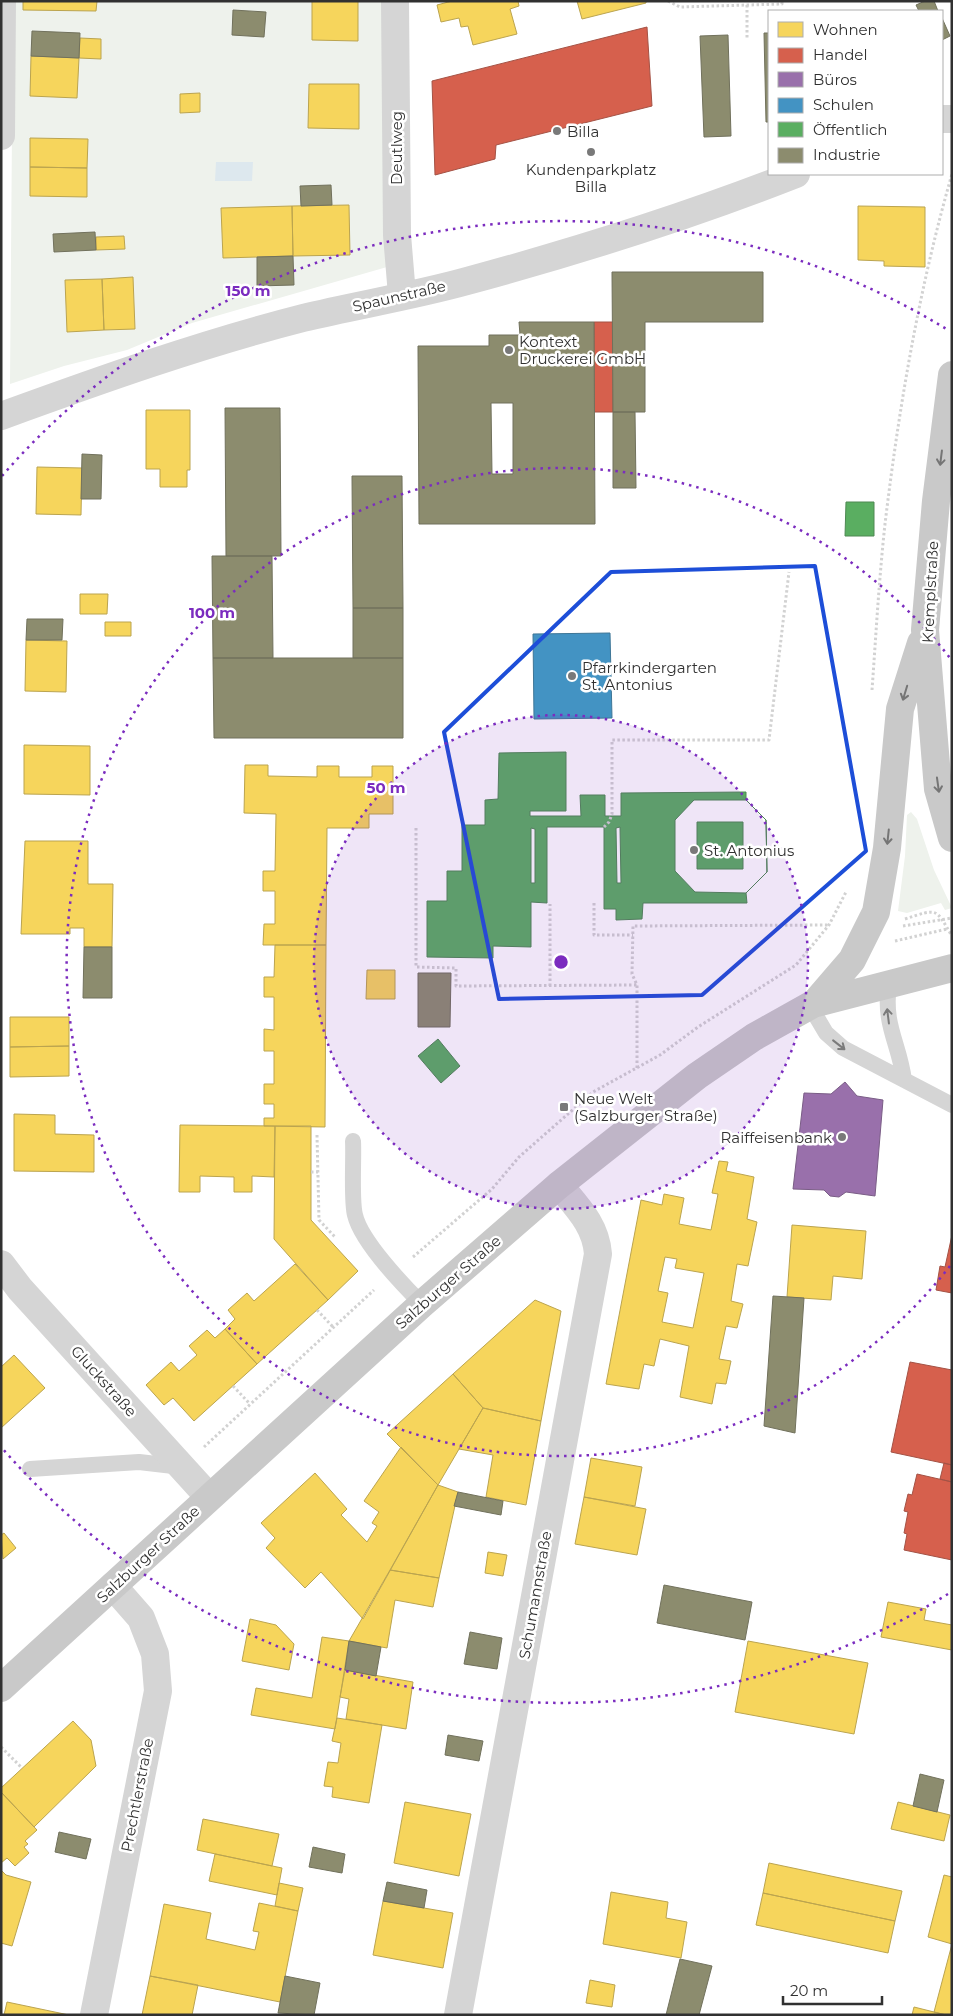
<svg xmlns="http://www.w3.org/2000/svg" width="953" height="2016" viewBox="0 0 953 2016" font-family="Montserrat,sans-serif">
  <style>
    .green { fill: #eef2ec }
    .water { fill: #dde8ee }
    .homes { fill: #f6d55c; stroke: #bba44f; fill-rule: evenodd }
    .shops { fill: #d6604d; stroke: #a45245 }
    .offices { fill: #9970ab; stroke: #7a5d86 }
    .schools { fill: #4393c3; stroke: #3e7697 }
    .public { fill: #5aae61; stroke: #4e8853; fill-rule: evenodd }
    .industry { fill: #8c8c6e; stroke: #71715c; fill-rule: evenodd }
    .lines { fill: none; stroke-linecap: round; stroke-linejoin: round }
    .path { stroke: #d2d2d2; stroke-width: 3; stroke-dasharray: 2.5 2.5; stroke-linecap: butt }
    .lane { stroke: #d5d5d5; stroke-width: 16 }
    .street { stroke: #d5d5d5; stroke-width: 28 }
    .primary { stroke: #c9c9c9; stroke-width: 28 }
    .oneway { stroke: #757575 }
    .oneway2 { stroke: #7b7b7b }
    .marked { fill: none; stroke: #1d4ed8; stroke-width: 4; stroke-linejoin: round }
    .ring { fill: none; stroke: #7b2cbf; stroke-width: 2.5; stroke-dasharray: 2.5 5 }
    .poi-dot { fill: #797979; stroke: #fff; stroke-width: 2 }
    .labels { text-anchor: middle; dominant-baseline: central; stroke-width: 5; stroke-linejoin: round; paint-order: stroke }
    .poi-label { font-size: 15px; fill: #313131; stroke: #fff; text-anchor: start }
    .street-label { font-size: 15px; fill: #313131; stroke: #fff }
    .centre { fill: #7b2cbf; stroke: #fff; stroke-width: 2.5 }
    .ring-label { font-size: 15px; text-anchor: middle; font-weight: bold; fill: #7b2cbf; stroke: #fff; stroke-width: 5; stroke-linejoin: round; paint-order: stroke }
  </style>
  <rect width="100%" height="100%" fill="#fff"/>
  <path class="green" d="M 13,1 L 382,1 L 387,267 L 192,323 L 127,350 L 64,366 L 10,384 Z
    M 911,812 L 917,819 L 934,870 L 952,908 L 945,910 L 941,903 L 907,913 L 898,911 L 905,856 L 907,815 Z"/>
  <path class="water" d="M 216,162 L 253,162 L 252,181 L 215,181 Z"/>
  <path class="homes" d="M 23,1 L 97,1 L 96,11 L 23,10 Z
    M 312,1 L 358,1 L 358,41 L 312,40 Z
    M 452,1 L 518,1 L 519,6 L 510,9 L 517,34 L 473,45 L 468,26 L 461,27 L 459,18 L 441,22 L 437,5 Z
    M 577,1 L 646,1 L 646,3 L 582,19 Z
    M 80,38 L 101,39 L 101,59 L 79,58 Z
    M 31,56 L 79,58 L 77,98 L 30,96 Z
    M 309,84 L 359,84 L 359,129 L 308,128 Z
    M 200,93 L 200,112 L 180,113 L 180,94 Z
    M 30,138 L 88,139 L 87,168 L 30,167 Z
    M 30,167 L 87,168 L 87,197 L 30,196 Z
    M 349,205 L 350,255 L 293,256 L 292,206 Z
    M 292,206 L 293,256 L 223,258 L 221,208 Z
    M 858,206 L 925,207 L 925,267 L 884,266 L 884,261 L 858,260 Z
    M 124,236 L 125,249 L 96,250 L 96,237 Z
    M 133,277 L 135,329 L 104,330 L 102,279 Z
    M 102,279 L 104,330 L 67,332 L 65,280 Z
    M 146,410 L 190,410 L 190,470 L 187,470 L 187,487 L 160,487 L 160,469 L 146,469 Z
    M 37,467 L 82,468 L 81,515 L 36,514 Z
    M 80,594 L 108,594 L 107,614 L 80,614 Z
    M 105,622 L 131,622 L 131,636 L 105,636 Z
    M 26,640 L 67,641 L 66,692 L 25,691 Z
    M 24,745 L 90,746 L 90,795 L 24,794 Z
    M 245,765 L 268,765 L 268,776 L 317,777 L 317,766 L 339,766 L 339,777 L 372,777 L 372,766 L 393,766 L 393,814 L 369,814 L 369,828 L 327,828 L 326,945 L 263,945 L 264,924 L 275,924 L 275,891 L 263,891 L 263,871 L 275,871 L 276,814 L 244,813 Z
    M 25,841 L 88,841 L 88,884 L 113,884 L 112,947 L 84,947 L 84,928 L 70,928 L 70,934 L 21,934 Z
    M 275,945 L 326,945 L 325,1127 L 264,1126 L 264,1118 L 274,1118 L 274,1104 L 264,1104 L 264,1084 L 274,1084 L 274,1051 L 264,1051 L 264,1029 L 274,1030 L 274,997 L 264,997 L 264,977 L 274,977 Z
    M 367,970 L 395,970 L 395,999 L 366,999 Z
    M 10,1017 L 69,1017 L 69,1046 L 10,1047 Z
    M 69,1046 L 69,1076 L 10,1077 L 10,1047 Z
    M 14,1114 L 55,1115 L 55,1134 L 94,1135 L 94,1172 L 14,1171 Z
    M 180,1125 L 275,1126 L 274,1177 L 252,1176 L 252,1192 L 234,1192 L 234,1177 L 200,1176 L 200,1192 L 179,1192 Z
    M 275,1126 L 311,1126 L 311,1220 L 358,1271 L 328,1300 L 274,1239 Z
    M 719,1161 L 728,1162 L 726,1171 L 754,1177 L 747,1219 L 757,1222 L 748,1266 L 737,1264 L 731,1301 L 743,1304 L 737,1328 L 726,1326 L 719,1359 L 731,1361 L 726,1384 L 716,1383 L 712,1404 L 680,1397 L 689,1346 L 660,1339 L 654,1366 L 644,1364 L 639,1389 L 606,1384 L 641,1200 L 662,1205 L 664,1194 L 684,1198 L 679,1224 L 711,1230 L 718,1194 L 712,1193 ZM 665,1257 L 677,1259 L 675,1268 L 704,1273 L 693,1328 L 662,1322 L 668,1293 L 658,1291 Z
    M 792,1225 L 866,1231 L 862,1279 L 833,1276 L 831,1300 L 787,1297 Z
    M 295,1264 L 328,1300 L 257,1364 L 225,1329 L 235,1319 L 228,1310 L 247,1293 L 254,1301 Z
    M 535,1300 L 561,1311 L 541,1421 L 483,1408 L 453,1374 Z
    M 225,1329 L 257,1364 L 194,1421 L 173,1398 L 164,1405 L 146,1385 L 171,1362 L 179,1371 L 197,1355 L 189,1346 L 207,1330 L 215,1338 Z
    M 14,1355 L 45,1388 L 1,1428 L 1,1367 Z
    M 453,1374 L 483,1408 L 438,1485 L 387,1434 Z
    M 483,1408 L 541,1421 L 526,1505 L 486,1497 L 493,1455 L 459,1449 Z
    M 401,1447 L 438,1485 L 363,1619 L 321,1572 L 305,1588 L 266,1548 L 275,1538 L 261,1523 L 315,1473 L 347,1509 L 341,1515 L 367,1542 L 377,1526 L 372,1523 L 379,1512 L 364,1501 Z
    M 591,1458 L 642,1467 L 635,1506 L 584,1497 Z
    M 438,1485 L 458,1492 L 439,1578 L 390,1570 Z
    M 584,1497 L 646,1509 L 637,1555 L 575,1544 Z
    M 4,1533 L 16,1548 L 3,1559 L 1,1535 Z
    M 488,1552 L 507,1555 L 503,1576 L 485,1573 Z
    M 390,1570 L 439,1578 L 433,1607 L 395,1600 L 387,1648 L 349,1641 Z
    M 888,1602 L 926,1609 L 924,1620 L 952,1625 L 952,1650 L 881,1637 Z
    M 250,1619 L 276,1625 L 294,1644 L 289,1670 L 242,1661 Z
    M 322,1637 L 349,1641 L 335,1729 L 251,1715 L 256,1688 L 312,1698 Z
    M 748,1641 L 868,1663 L 854,1734 L 735,1712 Z
    M 345,1670 L 413,1682 L 406,1729 L 346,1719 L 349,1699 L 340,1697 Z
    M 337,1718 L 382,1725 L 369,1803 L 332,1797 L 333,1787 L 324,1786 L 328,1762 L 338,1763 L 341,1743 L 332,1741 Z
    M 73,1721 L 91,1740 L 96,1766 L 34,1827 L 1,1792 L 1,1788 Z
    M 1,1792 L 37,1830 L 25,1841 L 28,1844 L 24,1847 L 29,1853 L 15,1866 L 7,1858 L 1,1863 Z
    M 405,1802 L 471,1814 L 459,1876 L 394,1863 Z
    M 898,1802 L 950,1815 L 944,1841 L 891,1829 Z
    M 203,1819 L 279,1834 L 272,1866 L 197,1850 Z
    M 215,1854 L 282,1868 L 277,1895 L 209,1881 Z
    M 769,1863 L 902,1891 L 895,1921 L 763,1893 Z
    M 1,1870 L 6,1875 L 31,1882 L 12,1946 L 1,1943 Z
    M 944,1875 L 952,1877 L 952,1944 L 928,1937 Z
    M 279,1883 L 303,1888 L 298,1911 L 275,1906 Z
    M 611,1892 L 668,1902 L 666,1918 L 687,1922 L 681,1958 L 603,1944 Z
    M 763,1893 L 895,1921 L 888,1953 L 756,1925 Z
    M 383,1901 L 453,1913 L 443,1968 L 373,1955 Z
    M 259,1903 L 298,1911 L 280,2002 L 150,1976 L 164,1904 L 211,1913 L 206,1939 L 255,1950 L 259,1932 L 253,1931 Z
    M 952,1944 L 952,2015 L 946,2015 L 934,2012 Z
    M 150,1976 L 198,1985 L 192,2015 L 142,2015 Z
    M 590,1980 L 615,1985 L 612,2007 L 586,2003 Z
    M 7,2002 L 69,2015 L 4,2015 Z
    M 914,2007 L 946,2015 L 912,2015 Z"/>
  <path class="shops" d="M 647,27 L 652,106 L 496,145 L 495,159 L 435,175 L 432,81 Z
    M 594,322 L 613,322 L 613,412 L 594,412 Z
    M 952,1235 L 952,1293 L 936,1290 L 940,1266 L 945,1267 Z
    M 910,1362 L 952,1370 L 952,1465 L 891,1452 Z
    M 944,1463 L 952,1465 L 952,1482 L 940,1479 Z
    M 917,1474 L 952,1482 L 952,1560 L 904,1550 L 907,1534 L 904,1533 L 908,1512 L 904,1511 L 908,1494 L 912,1495 Z"/>
  <path class="offices" d="M 845,1082 L 857,1096 L 883,1100 L 875,1196 L 846,1192 L 839,1197 L 830,1196 L 824,1190 L 793,1189 L 804,1093 L 831,1094 Z"/>
  <path class="schools" d="M 610,633 L 612,718 L 534,719 L 533,634 Z"/>
  <path class="public" d="M 846,502 L 874,502 L 874,536 L 845,536 Z
    M 566,752 L 566,811 L 530,811 L 530,816 L 581,816 L 580,795 L 605,795 L 605,816 L 621,816 L 621,793 L 746,792 L 746,800 L 766,820 L 767,872 L 746,893 L 747,903 L 643,903 L 642,919 L 616,920 L 616,909 L 604,909 L 604,827 L 547,827 L 547,903 L 531,902 L 531,947 L 493,946 L 493,958 L 427,957 L 427,901 L 447,901 L 447,871 L 462,871 L 462,825 L 485,825 L 485,800 L 498,799 L 499,753 ZM 620,827 L 621,883 L 617,883 L 616,828 ZM 531,828 L 535,829 L 535,883 L 531,883 Z
    M 694,800 L 746,800 L 766,820 L 767,872 L 746,893 L 695,892 L 675,871 L 675,820 Z
    M 697,822 L 743,822 L 743,869 L 697,869 Z
    M 438,1039 L 460,1066 L 441,1083 L 418,1056 Z"/>
  <path class="industry" d="M 925,1 L 934,1 L 938,11 L 919,11 L 916,5 Z
    M 233,10 L 266,12 L 264,37 L 232,35 Z
    M 942,18 L 950,36 L 942,40 Z
    M 32,31 L 80,33 L 79,58 L 31,56 Z
    M 764,33 L 769,33 L 769,122 L 766,122 Z
    M 728,35 L 731,136 L 704,137 L 700,36 Z
    M 331,185 L 332,205 L 301,206 L 300,186 Z
    M 95,232 L 96,250 L 54,252 L 53,234 Z
    M 293,256 L 294,285 L 257,286 L 257,257 Z
    M 612,272 L 763,272 L 763,322 L 645,322 L 645,412 L 613,412 Z
    M 519,322 L 594,322 L 595,524 L 419,524 L 418,346 L 489,346 L 489,335 L 520,335 ZM 491,403 L 513,403 L 513,474 L 492,474 Z
    M 225,408 L 280,408 L 281,556 L 226,556 Z
    M 613,412 L 635,412 L 636,488 L 613,488 Z
    M 82,454 L 102,455 L 101,499 L 81,499 Z
    M 352,476 L 402,476 L 403,608 L 353,608 Z
    M 212,556 L 272,556 L 273,658 L 213,658 Z
    M 353,608 L 403,608 L 403,658 L 353,658 Z
    M 27,619 L 63,619 L 62,640 L 26,640 Z
    M 213,658 L 403,658 L 403,738 L 214,738 Z
    M 84,947 L 112,947 L 112,998 L 83,998 Z
    M 418,973 L 451,973 L 450,1027 L 418,1027 Z
    M 773,1296 L 804,1298 L 795,1433 L 764,1426 Z
    M 458,1492 L 503,1501 L 501,1515 L 454,1506 Z
    M 664,1585 L 752,1602 L 745,1640 L 657,1623 Z
    M 470,1632 L 502,1638 L 497,1669 L 464,1664 Z
    M 349,1641 L 381,1647 L 376,1676 L 345,1670 Z
    M 448,1735 L 483,1741 L 479,1761 L 445,1755 Z
    M 920,1774 L 944,1780 L 937,1812 L 913,1806 Z
    M 59,1832 L 91,1839 L 86,1859 L 55,1852 Z
    M 313,1847 L 345,1854 L 342,1873 L 309,1867 Z
    M 387,1882 L 427,1890 L 424,1908 L 383,1901 Z
    M 680,1959 L 712,1966 L 699,2015 L 666,2015 Z
    M 285,1976 L 320,1983 L 314,2015 L 278,2013 Z"/>
  <g class="lines">
    <path class="path" d="M 668,1 L 680,7 L 782,4 L 782,1
      M 747,5 L 747,40
      M 872,690 C 876,635 879,579 885,524 C 899,407 919,288 952,174
      M 604,827 L 609,822 L 612,814 L 612,740 L 769,740 L 789,572
      M 416,828 L 416,967 L 456,968 L 456,986 L 637,985
      M 594,903 L 594,935 L 633,935
      M 905,919 C 939,908 935,908 952,936
      M 903,926 L 952,918
      M 895,941 L 947,929
      M 550,986 L 550,904
      M 637,1068 L 637,985 L 632,974 L 633,926 L 828,925
      M 317,1135 L 319,1220 L 335,1237
      M 311,1172 L 318,1172
      M 413,1257 L 492,1189 L 519,1157 L 593,1092 L 660,1055 L 698,1027 L 796,965 L 829,925 L 846,892
      M 317,1310 L 334,1328
      M 233,1386 L 250,1404
      M 204,1447 L 374,1290
      M 1,1747 L 22,1768"/>
    <path class="lane" d="M 889,984 C 883,1026 899,1042 904,1080
      M 810,1006 L 826,1033 L 843,1048 L 952,1105
      M 353,1141 C 354,1159 351,1200 355,1215 C 361,1241 403,1285 422,1304
      M 30,1469 L 139,1462 L 182,1467"/>
    <path class="street" d="M 395,1 L 397,235 L 402,295
      M 942,119 L 952,119
      M 1,136 L 2,1
      M 1,416 C 100,380 201,344 303,318 C 357,305 413,296 467,281 C 578,251 689,216 796,174
      M 1,1264 L 20,1289 L 209,1497
      M 94,2015 L 158,1691 L 155,1654 L 141,1618 L 113,1586
      M 458,2015 L 598,1254 C 596,1225 577,1207 559,1185"/>
    <path class="primary" d="M 952,375 L 936,501 L 925,630 L 938,789 L 952,838
      M 815,1003 L 852,960 L 876,912 L 887,848 L 900,709 L 921,643
      M 1,1688 L 422,1304 L 559,1185 L 697,1076 L 754,1037 L 813,1004 L 952,968"/>
  </g>
  <defs><path id="oneway-shaft" d="M-6 0H5M1.5-3L5.5 0L1.5 3" fill="none" stroke-width="1.6" stroke-linecap="round" stroke-linejoin="round" transform="scale(1.25)"/></defs>
  <g class="oneway">
    <use href="#oneway-shaft" transform="translate(941 458) rotate(97)"/>
    <use href="#oneway-shaft" transform="translate(905 693) rotate(107)"/>
    <use href="#oneway-shaft" transform="translate(938 785) rotate(82)"/>
    <use href="#oneway-shaft" transform="translate(888 837) rotate(96)"/>
  </g>
  <g class="oneway2">
    <use href="#oneway-shaft" transform="translate(888 1016) rotate(-97)"/>
    <use href="#oneway-shaft" transform="translate(839 1045) rotate(38)"/>
  </g>
  <path class="marked" d="M 815,566 L 866,851 L 702,995 L 499,999 L 444,732 L 611,572 Z"/>
  <circle cx="561" cy="962" r="247" fill="#7b2cbf" fill-opacity=".12"/>
  <g class="ring">
    <circle cx="561" cy="962" r="247"/>
    <path d="M950 1266A494 494 0 1 1 950 658"/>
    <path d="M948 1594A741 741 0 0 1 2 1448M2 476A741 741 0 0 1 948 330"/>
  </g>
  <g class="poi-dot">
    <circle cx="557" cy="131" r="5"/>
    <circle cx="591" cy="152" r="5"/>
    <circle cx="509" cy="350" r="5"/>
    <circle cx="572" cy="676" r="5"/>
    <circle cx="694" cy="850" r="5"/>
    <rect x="559" y="1102" width="10" height="10" rx="2.5"/>
    <circle cx="842" cy="1137" r="5"/>
  </g>
  <g class="labels">
    <g class="poi-label">
      <text x="567" y="131">Billa</text>
      <text x="591" y="169" text-anchor="middle">Kundenparkplatz<tspan x="591" dy="17">Billa</tspan></text>
      <text x="519" y="341">Kontext<tspan x="519" dy="17">Druckerei GmbH</tspan></text>
      <text x="582" y="667">Pfarrkindergarten<tspan x="582" dy="17">St. Antonius</tspan></text>
      <text x="704" y="850">St. Antonius</text>
      <text x="574" y="1098">Neue Welt<tspan x="574" dy="17">(Salzburger Straße)</tspan></text>
      <text x="832" y="1137" text-anchor="end">Raiffeisenbank</text>
    </g>
    <g class="street-label">
      <text transform="translate(396 148) rotate(-90)">Deutlweg</text>
      <text transform="translate(399 296) rotate(-13)">Spaunstraße</text>
      <text transform="translate(930 592) rotate(-87)">Kremplstraße</text>
      <text transform="translate(448 1282) rotate(-41)">Salzburger Straße</text>
      <text transform="translate(104 1381) rotate(48)">Gluckstraße</text>
      <text transform="translate(148 1554) rotate(-43)">Salzburger Straße</text>
      <text transform="translate(535 1595) rotate(-80)">Schumannstraße</text>
      <text transform="translate(137 1795) rotate(-79)">Prechtlerstraße</text>
    </g>
  </g>
  <circle cx="561" cy="962" r="8" class="centre"/>
  <g class="ring-label">
    <text x="248" y="296">150 m</text>
    <text x="212" y="618">100 m</text>
    <text x="386" y="793">50 m</text>
  </g>
  <rect width="953" height="2016" fill="none" stroke="#313131" stroke-width="5"/>
  <rect x="768" y="10" width="175" height="165" fill="#ffffff" stroke="#adadad"/>
  <rect x="778" y="22" width="25" height="15" fill="#f6d55c" stroke="#adadad"/>
  <text x="813" y="35" font-size="15" fill="#313131">Wohnen</text>
  <rect x="778" y="48" width="25" height="15" fill="#d6604d" stroke="#adadad"/>
  <text x="813" y="60" font-size="15" fill="#313131">Handel</text>
  <rect x="778" y="72" width="25" height="15" fill="#9970ab" stroke="#adadad"/>
  <text x="813" y="85" font-size="15" fill="#313131">Büros</text>
  <rect x="778" y="98" width="25" height="15" fill="#4393c3" stroke="#adadad"/>
  <text x="813" y="110" font-size="15" fill="#313131">Schulen</text>
  <rect x="778" y="122" width="25" height="15" fill="#5aae61" stroke="#adadad"/>
  <text x="813" y="135" font-size="15" fill="#313131">Öffentlich</text>
  <rect x="778" y="148" width="25" height="15" fill="#8c8c6e" stroke="#adadad"/>
  <text x="813" y="160" font-size="15" fill="#313131">Industrie</text>
  <path d="M783 1996v8h99v-8" fill="none" stroke="#313131" stroke-width="2.5"/>
  <text x="790" y="1996" font-size="15" fill="#313131" stroke="#ffffff" stroke-width="4" paint-order="stroke">20 m</text>
</svg>
